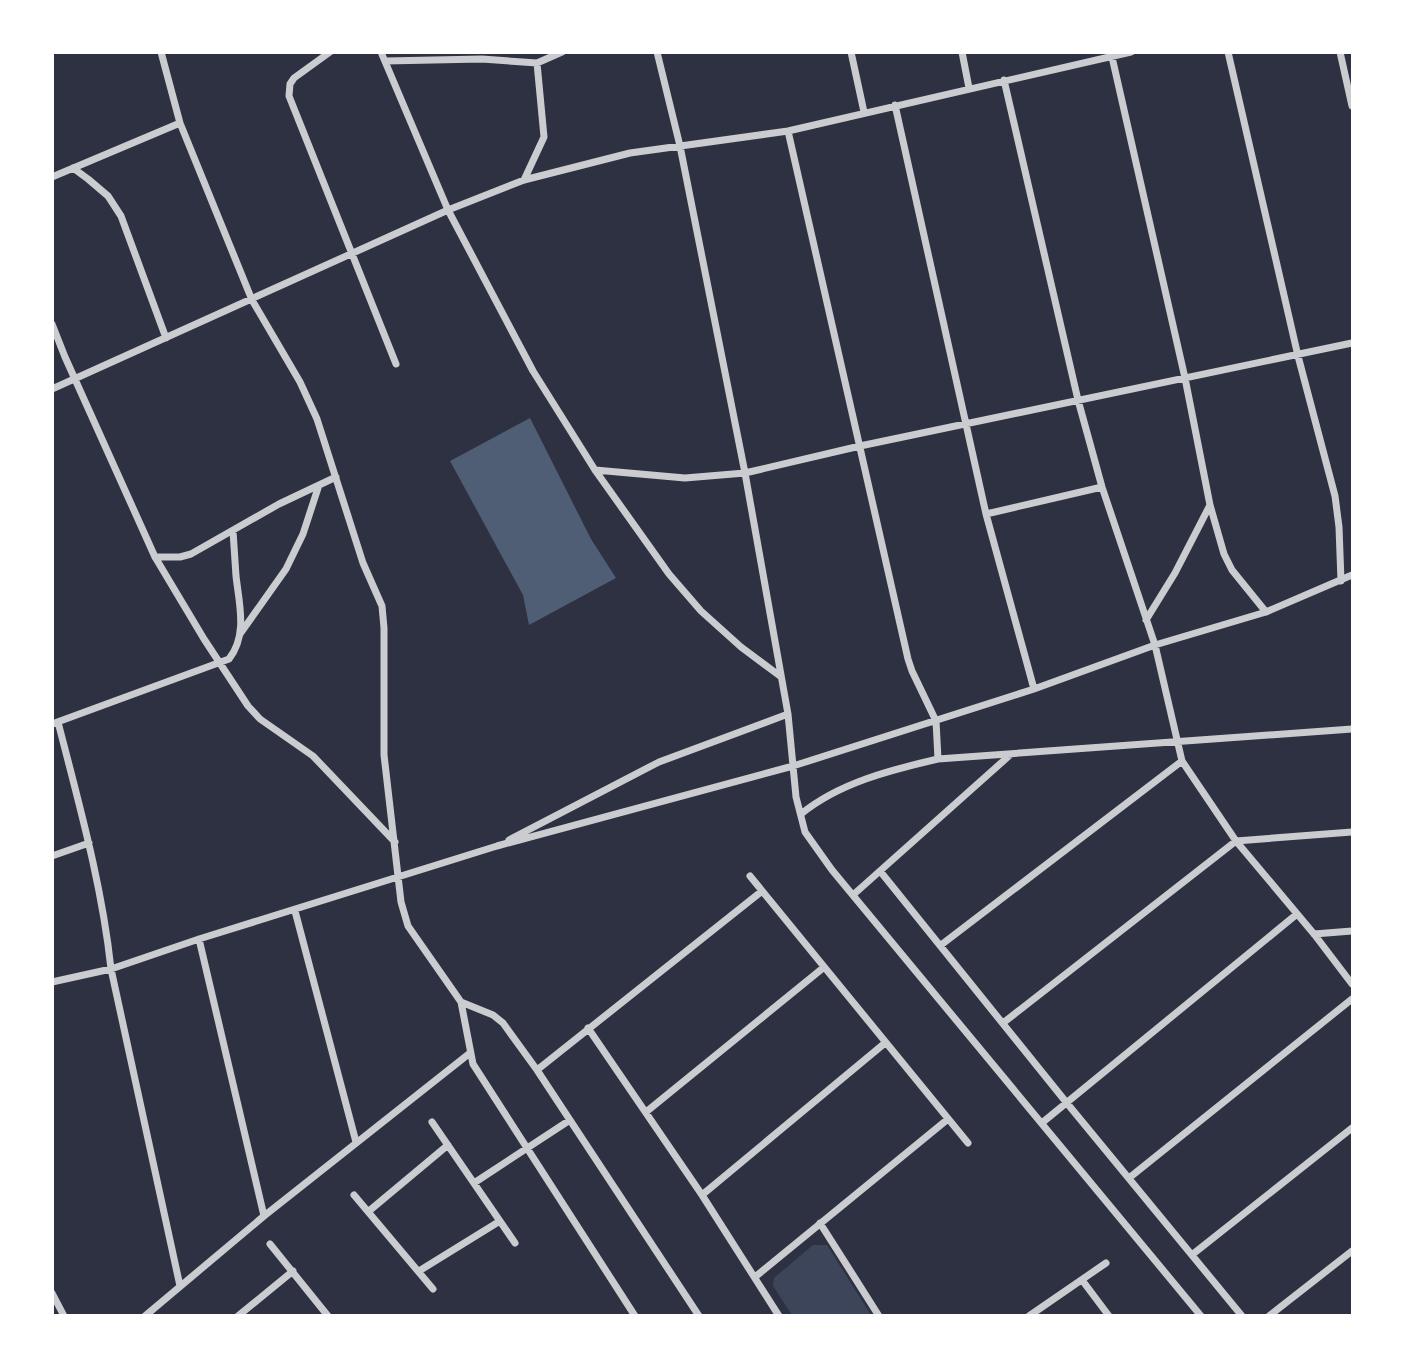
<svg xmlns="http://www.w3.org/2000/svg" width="1405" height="1368" viewBox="0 0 1405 1368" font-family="'Golos Text',sans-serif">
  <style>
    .green { fill: #3c4559 }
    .water { fill: #4f5d75 }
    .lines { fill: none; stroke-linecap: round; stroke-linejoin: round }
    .minor { stroke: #caccd0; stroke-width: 7 }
  </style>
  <rect width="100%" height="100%" fill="#2d3142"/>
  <path class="green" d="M 827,1245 L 871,1315 L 792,1315 L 773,1286 L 774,1278 L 813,1245 Z"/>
  <path class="water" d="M 530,418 L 591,539 L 616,578 L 529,625 L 523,595 L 450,461 Z"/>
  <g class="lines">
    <path class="minor" d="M 161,52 L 180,123 L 252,300 L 300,382 L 317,419 L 363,563 L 382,606 L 384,628 L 384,755 L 401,902 L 408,926 L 461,1002 L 493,1015 L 503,1023 L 537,1070 L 699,1316
      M 330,52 L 294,78 L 290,84 L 289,96 L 396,364
      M 381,52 L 448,210 L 533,371 L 595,470 L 669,574 L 701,611 L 741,647 L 780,676
      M 657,52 L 680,146 L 745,473 L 788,714 L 796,797 L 805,832 L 832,870 L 1201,1316
      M 851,52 L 864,112
      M 962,52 L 969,88
      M 1228,52 L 1298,356 L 1335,496 L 1339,527 L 1341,581
      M 1340,52 L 1352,106
      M 1112,57 L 1185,378 L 1210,505 L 1224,554 L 1232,570 L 1266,612
      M 385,61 L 482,59 L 537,63 L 562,52
      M 1004,80 L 1078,400 L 1102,487 L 1155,645 L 1182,761 L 1236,841 L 1314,934 L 1352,984
      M 895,105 L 986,514 L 1034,689
      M 788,131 L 908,659 L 912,671 L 936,721 L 938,759
      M 73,168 L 88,179 L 108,196 L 121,216 L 166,338
      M 52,177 L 180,123
      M 524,180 L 544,137 L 537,63
      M 52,324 L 65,357 L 155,557 L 204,639 L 248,706 L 260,719 L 313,756 L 395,842
      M 52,389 L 448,210 L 524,180 L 630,153 L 788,131 L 1131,52
      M 595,470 L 685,478 L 745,473 L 860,446 L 1352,343
      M 986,514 L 1102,487
      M 155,557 L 180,557 L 191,554 L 279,504 L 336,477
      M 1146,620 L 1175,573 L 1210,505
      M 240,634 L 286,569 L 303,534 L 319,485
      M 58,722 C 79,804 102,885 111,969 L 180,1286
      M 52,724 L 229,659 C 248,635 239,603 236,576 C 235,561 234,546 233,531
      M 801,814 C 839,783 890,770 938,759 L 1352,729
      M 509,840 L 659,762 L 788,714
      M 52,856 L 89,843
      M 880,871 L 1066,1102 L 1242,1316
      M 750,876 L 968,1143
      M 853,895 L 1010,755
      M 295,911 L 356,1142
      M 1314,934 L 1352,931
      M 199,939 L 264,1216
      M 941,945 L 1182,761
      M 52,982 L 111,969 L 199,939 L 497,846 L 793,766 L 1034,689 L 1155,645 L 1266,612 L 1352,575
      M 461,1002 L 473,1064 L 635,1316
      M 1003,1023 L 1236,841 L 1352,832
      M 588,1028 L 702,1195 L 779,1316
      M 537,1070 L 762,891
      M 646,1112 L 823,968
      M 432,1122 L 515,1243
      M 1043,1122 L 1297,914
      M 1129,1178 L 1352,999
      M 474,1183 L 570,1120
      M 354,1195 L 433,1289
      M 702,1195 L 885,1043
      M 369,1211 L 448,1145
      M 820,1223 L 879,1316
      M 270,1244 L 328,1316
      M 1193,1254 L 1352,1128
      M 419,1271 L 500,1221
      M 755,1277 L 948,1119
      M 1082,1280 L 1109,1316
      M 52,1293 L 64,1316
      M 145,1316 L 264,1216 L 470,1053
      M 238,1316 L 293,1271
      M 1029,1316 L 1106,1263
      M 1269,1316 L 1352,1251"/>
  </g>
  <rect width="1405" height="1368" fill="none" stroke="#ffffff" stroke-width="108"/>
</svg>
